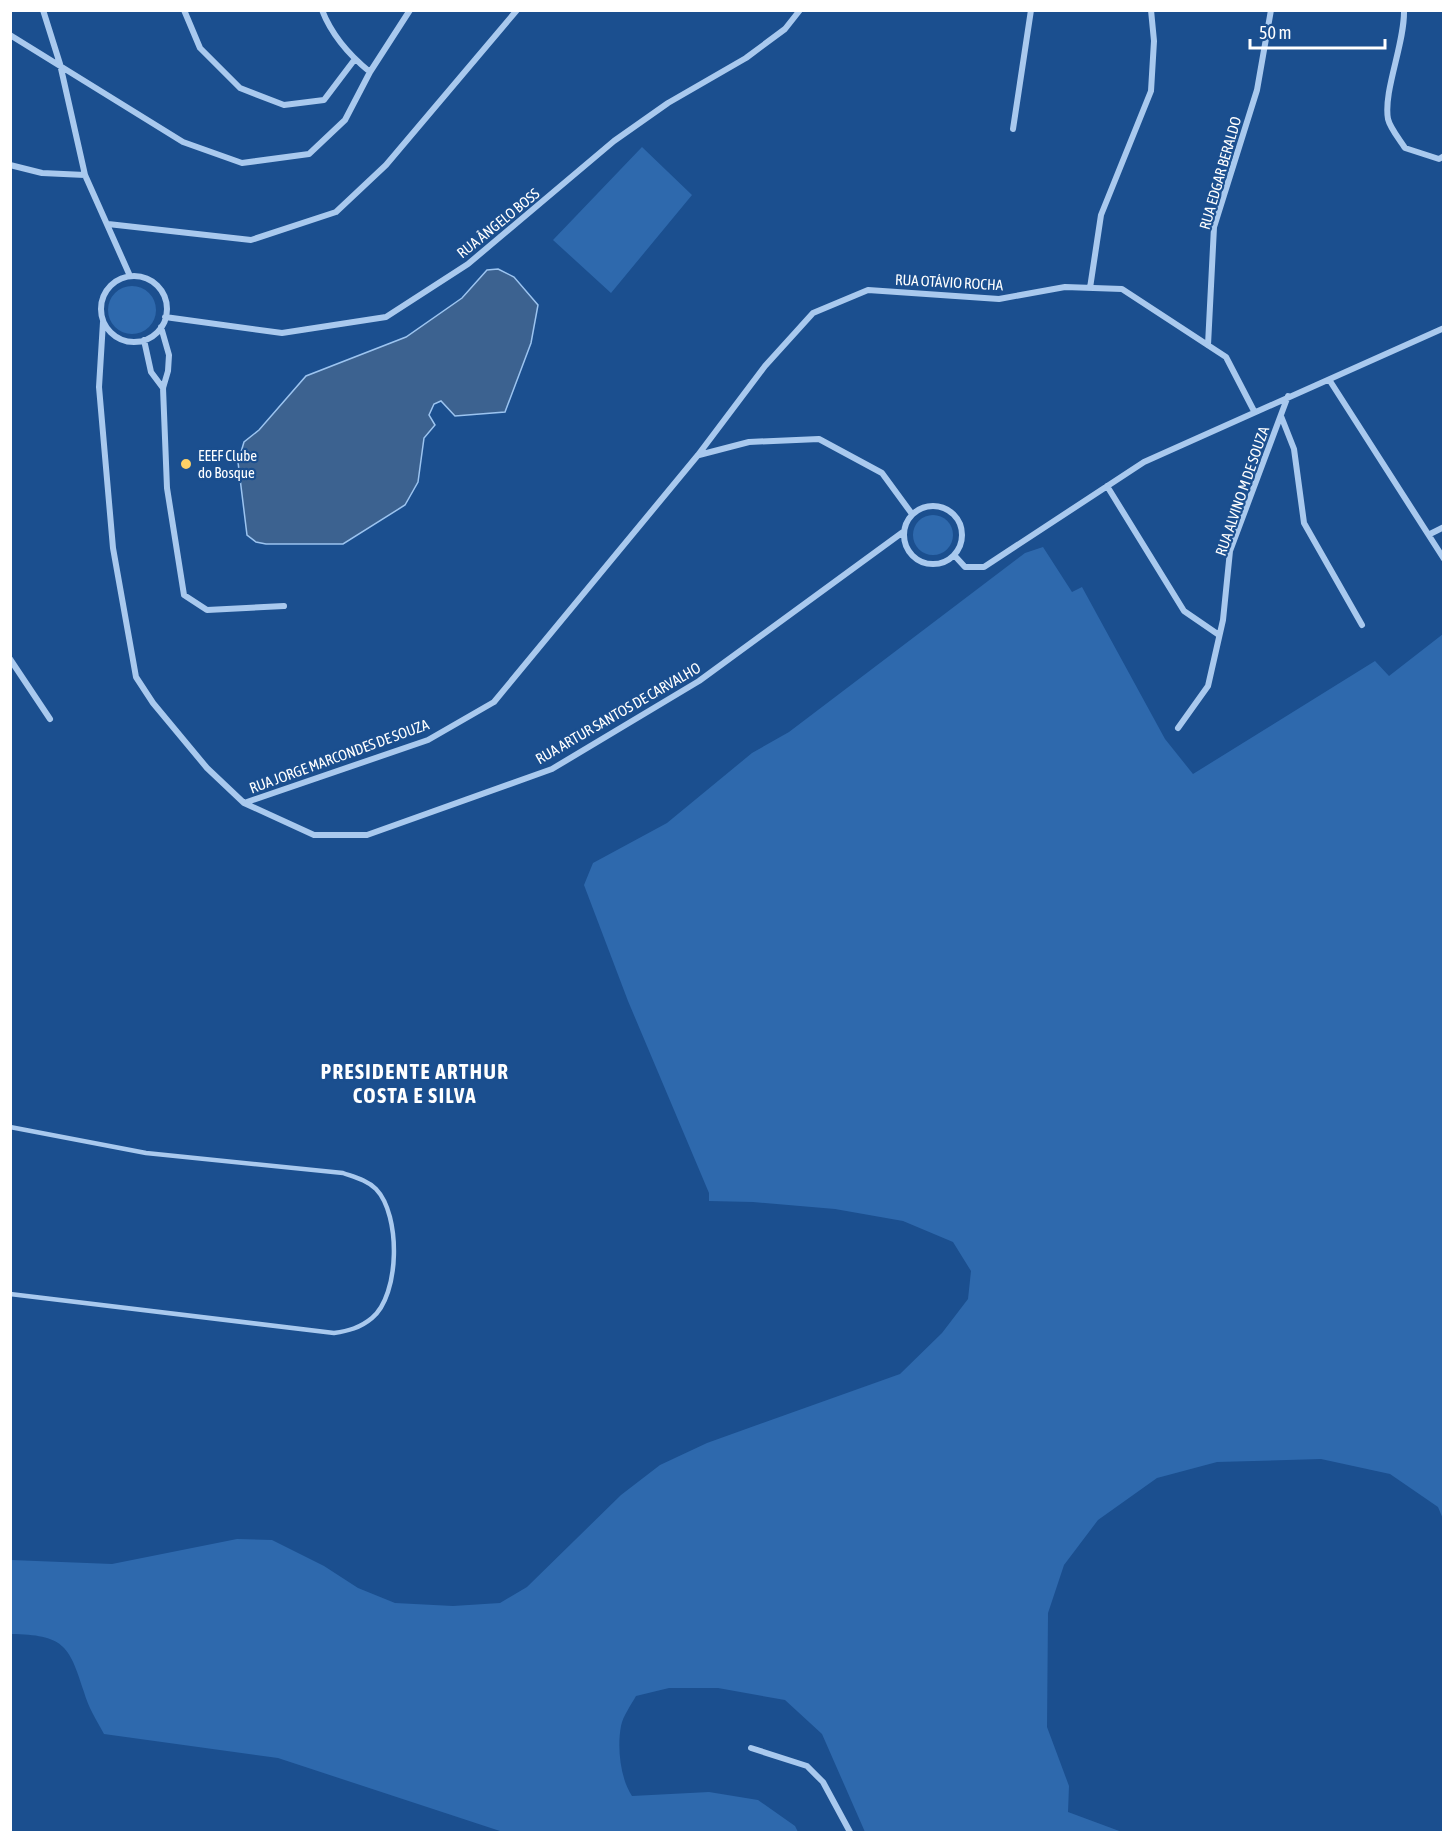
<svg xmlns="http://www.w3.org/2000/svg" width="1454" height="1843" viewBox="0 0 1454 1843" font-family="'Asap Condensed',sans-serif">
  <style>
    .green { fill: #2e69ad }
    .water { fill: #3c6290; stroke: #9cc4f0; stroke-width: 1.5 }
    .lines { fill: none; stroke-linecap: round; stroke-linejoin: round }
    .lane { stroke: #a9c9ee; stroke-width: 4.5 }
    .street { stroke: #a9c9ee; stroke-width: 6 }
    .poi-dot { fill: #ffd166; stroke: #1b4f8f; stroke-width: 2 }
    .labels { text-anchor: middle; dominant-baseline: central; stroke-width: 4.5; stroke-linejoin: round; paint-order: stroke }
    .street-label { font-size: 15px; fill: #fff; stroke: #1b4f8f }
    .poi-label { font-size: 15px; fill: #fff; stroke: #1b4f8f; text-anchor: start }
    .district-label { font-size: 21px; font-weight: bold; letter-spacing: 1.5px; fill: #fff; stroke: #1b4f8f }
  </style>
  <rect width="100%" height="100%" fill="#1b4f8f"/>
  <path class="green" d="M 642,147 L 692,195 L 611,293 L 553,240 Z
    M108 310a24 24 0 1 1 48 0a24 24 0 1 1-48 0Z
    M913 535a20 20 0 1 1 40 0a20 20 0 1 1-40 0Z
    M 1043,547 L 1072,592 L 1082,587 L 1165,739 L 1193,774 L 1375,661 L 1389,676 L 1443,634 L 1443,1519 L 1438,1507 L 1390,1474 L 1321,1459 L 1217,1462 L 1157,1478 L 1098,1520 L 1064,1565 L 1048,1613 L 1047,1727 L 1069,1786 L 1068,1812 L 1122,1832 L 865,1832 L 822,1734 L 785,1700 L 718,1688 L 669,1688 L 636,1696 C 631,1705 623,1716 621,1726 C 617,1747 620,1778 632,1796 L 709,1792 L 758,1800 L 795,1826 L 798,1832 L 503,1832 L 278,1758 L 104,1734 C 97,1721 88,1707 84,1692 C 69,1644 63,1635 11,1634 L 11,1560 L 112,1564 L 237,1539 L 272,1540 L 324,1566 L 358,1588 L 395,1603 L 453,1606 L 500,1603 L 527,1587 L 621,1495 L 660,1465 L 707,1443 L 900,1374 L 942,1333 L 968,1299 L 971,1271 L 953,1242 L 903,1221 L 835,1209 L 753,1202 L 709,1201 L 709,1193 L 628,1001 L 584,885 L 593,863 L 667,823 L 752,753 L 789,732 L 1025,553 Z"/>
  <path class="water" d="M 498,269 L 514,277 L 538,305 L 531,343 L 505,412 L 455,416 L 441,401 L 434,404 L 429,415 L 435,425 L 424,438 L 418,482 L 405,505 L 343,544 L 266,544 L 256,542 L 247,535 L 238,462 L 244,442 L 259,430 L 306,376 L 406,337 L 462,298 L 487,270 Z"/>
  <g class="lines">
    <path class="lane" d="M 10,1127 L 146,1153 L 343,1173 C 354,1177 367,1180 376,1189 C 401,1215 400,1295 372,1318 C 360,1328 348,1331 334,1333 L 10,1294"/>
    <path class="street" d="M 43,10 L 60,64 L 85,175 L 130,276
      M 184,10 L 200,48 L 240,88 L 284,105 L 324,100 L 355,59
      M 322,10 C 332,36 349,55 370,72
      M 1404,10 C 1405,43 1383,91 1388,119 C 1390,128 1400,140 1405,148 L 1439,159 L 1444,156
      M 10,35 L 183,142 L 242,163 L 309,154 L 345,120 L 370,72 L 410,10
      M 1013,129 L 1031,10
      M 10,165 L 42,173 L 85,175
      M 108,224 L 251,240 L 336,212 L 386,165 L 517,10
      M101 309a33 33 0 1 1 66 0a33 33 0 1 1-66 0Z
      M 1090,288 L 1101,215 L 1151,91 L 1154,41 L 1151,10
      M 165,317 L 282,333 L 386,317 L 468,264 L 614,141 L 668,103 L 746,58 L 785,29 L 800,10
      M 103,322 L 99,387 L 113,548 L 136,677 L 153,703 L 207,768 L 244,803 L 314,835 L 367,835 L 552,769 L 699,681 L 903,532
      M 161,327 L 169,355 L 168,371 L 163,388 L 167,488 L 184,595 L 207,610 L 284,606
      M 144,340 L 151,372 L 163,388
      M 1208,345 L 1214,227 L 1257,90 L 1271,10
      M 1330,381 L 1444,559
      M 1281,416 L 1294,449 L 1304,523 L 1362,625
      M 699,455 L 749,442 L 819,439 L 882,473 L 912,514
      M 1107,486 L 1184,611 L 1219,635
      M904 535a29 29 0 1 1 58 0a29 29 0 1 1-58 0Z
      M 1430,534 L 1444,527
      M 954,555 L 965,567 L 984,567 L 1144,462 L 1444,328
      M 10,659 L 50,719
      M 1178,728 L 1208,686 L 1223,620 L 1230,551 L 1288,396
      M 244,803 L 428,740 L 494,702 L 698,455 L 765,366 L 813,313 L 868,290 L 999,299 L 1065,287 L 1122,289 L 1226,357 L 1254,411
      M 751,1748 L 807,1766 L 823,1782 L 850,1832"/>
  </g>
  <circle class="poi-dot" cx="186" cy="464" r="6"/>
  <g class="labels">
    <g class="street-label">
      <text transform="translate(1220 173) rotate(-74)">RUA EDGAR BERALDO</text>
      <text transform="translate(498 223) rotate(-39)">RUA ÂNGELO BOSS</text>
      <text transform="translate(949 282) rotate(3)">RUA OTÁVIO ROCHA</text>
      <text transform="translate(1242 491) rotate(-71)">RUA ALVINO M DE SOUZA</text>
      <text transform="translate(618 713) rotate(-30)">RUA ARTUR SANTOS DE CARVALHO</text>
      <text transform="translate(339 756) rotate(-20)">RUA JORGE MARCONDES DE SOUZA</text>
    </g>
    <g class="poi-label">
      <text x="198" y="455">EEEF Clube<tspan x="198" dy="17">do Bosque</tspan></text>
    </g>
    <g class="district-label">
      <text x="415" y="1071">PRESIDENTE ARTHUR<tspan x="415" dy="24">COSTA E SILVA</tspan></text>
    </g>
  </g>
  <rect width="1454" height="1843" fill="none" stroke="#ffffff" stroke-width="24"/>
  <path d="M1250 39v9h135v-9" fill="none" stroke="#ffffff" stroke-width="3"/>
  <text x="1259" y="39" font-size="18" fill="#ffffff" stroke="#1b4f8f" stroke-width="4.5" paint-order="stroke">50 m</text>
</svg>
